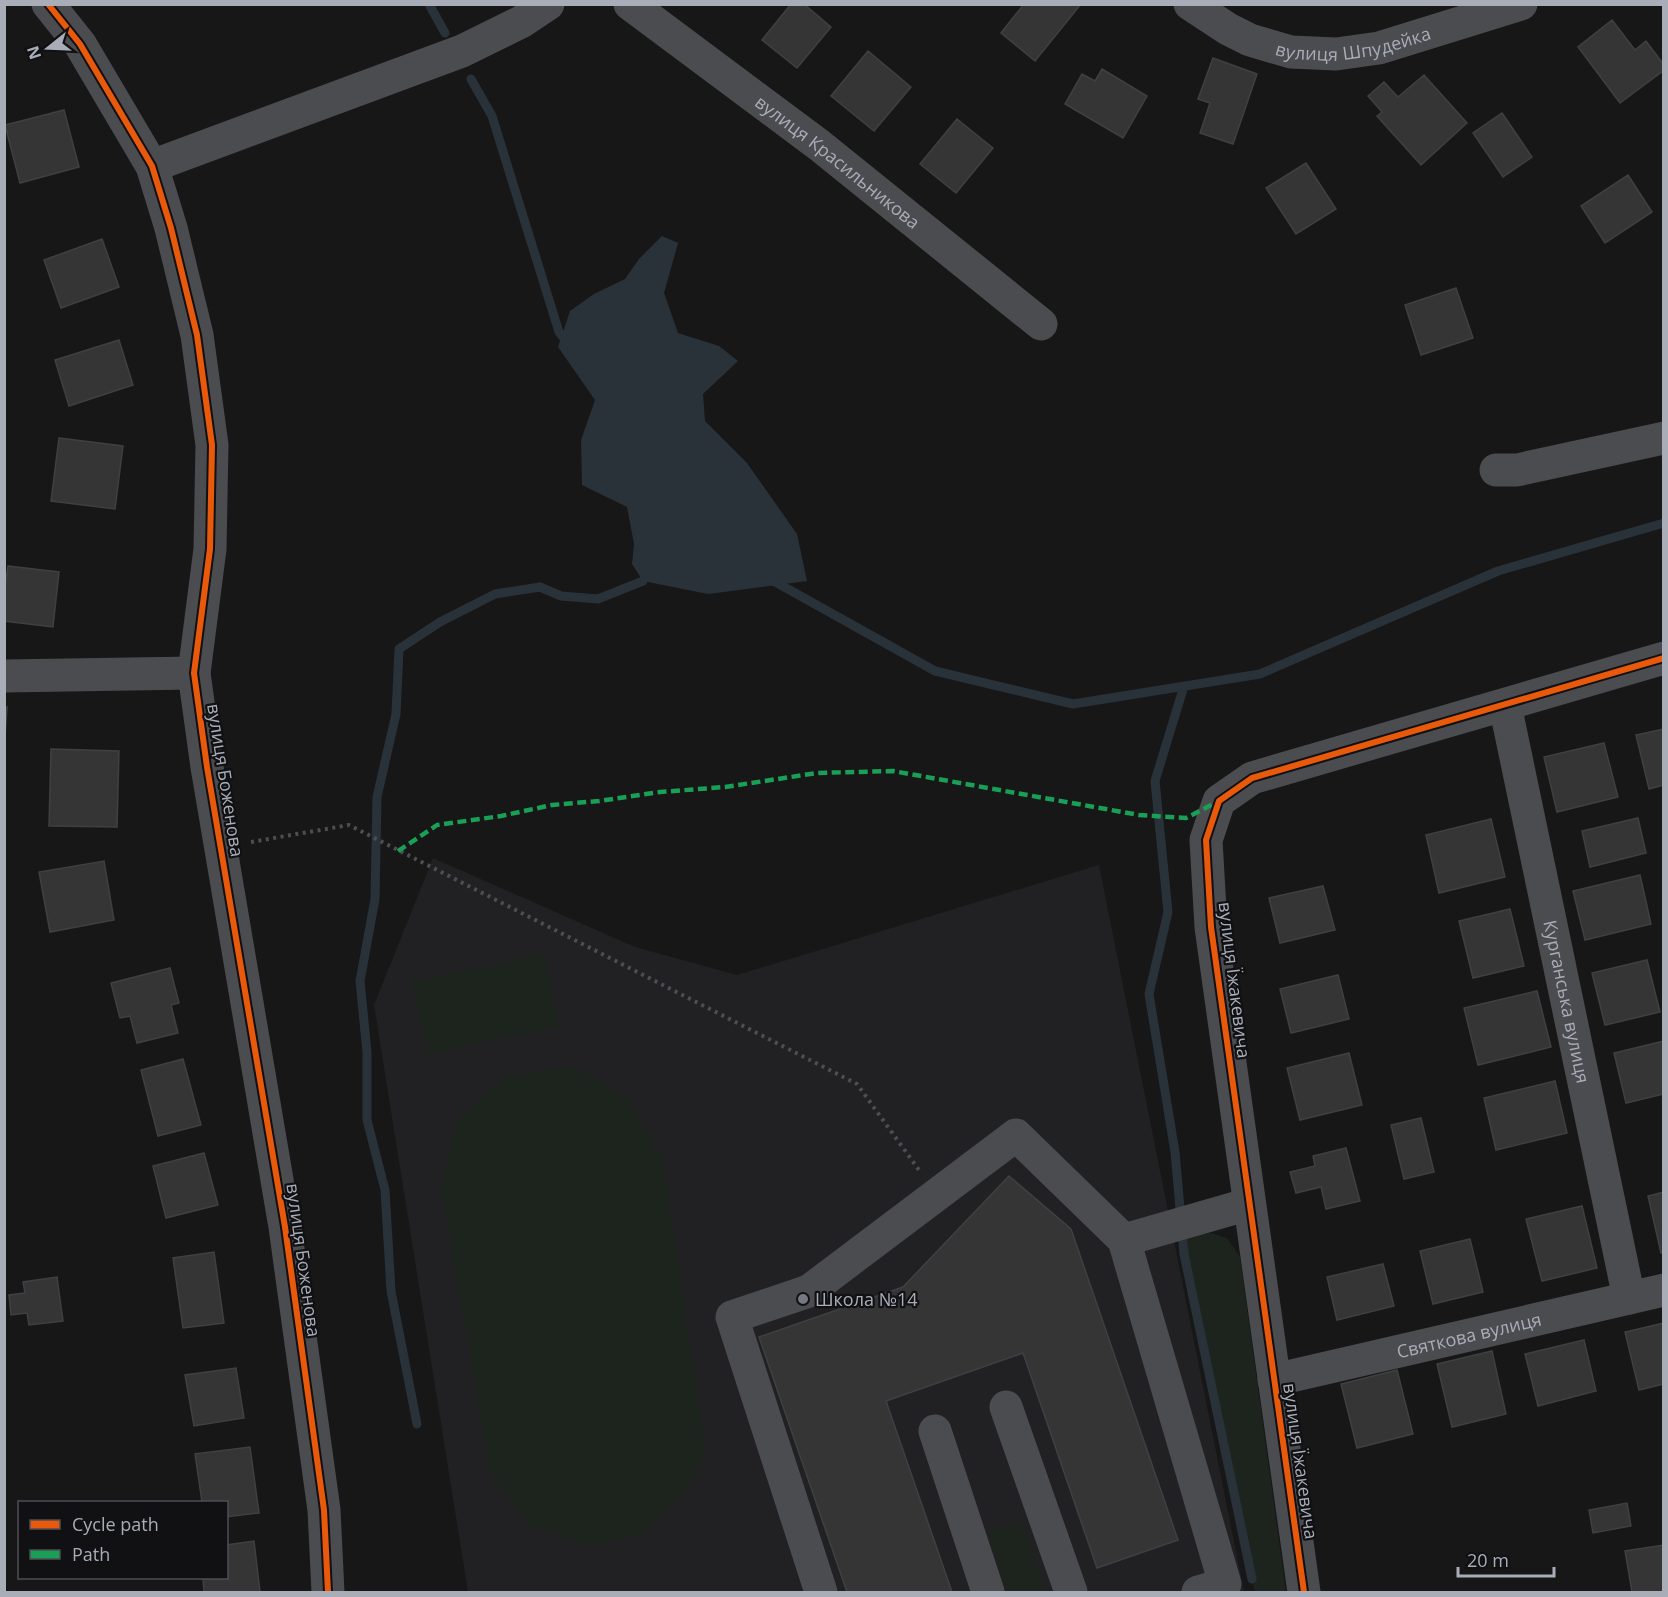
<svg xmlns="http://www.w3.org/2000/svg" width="1668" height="1597" viewBox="0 0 1668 1597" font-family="'Open Sans',sans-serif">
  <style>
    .built { fill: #212123 }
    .green { fill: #1d241e }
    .water { fill: #2a3239 }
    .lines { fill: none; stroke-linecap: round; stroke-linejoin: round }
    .stream { stroke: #2a3239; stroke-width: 9 }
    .building { fill: #353536; stroke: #3f4043; stroke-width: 1.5 }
    .path { stroke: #4d4e52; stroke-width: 4; stroke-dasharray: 3 4.5; stroke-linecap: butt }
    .minor { stroke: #4b4c50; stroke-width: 33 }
    .quiet { stroke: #1a9f57; stroke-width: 4.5; stroke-dasharray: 9 4.5; stroke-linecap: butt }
    .cycleway-casing { stroke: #111113; stroke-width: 10 }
    .cycleway { stroke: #e8590c; stroke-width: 6 }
    .poi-dot { fill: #757880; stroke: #111113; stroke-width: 2 }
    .labels { text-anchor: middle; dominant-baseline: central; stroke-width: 4.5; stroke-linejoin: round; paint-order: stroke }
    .street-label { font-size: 18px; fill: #a8adb8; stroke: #111113 }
    .poi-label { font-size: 18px; fill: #a8adb8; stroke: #111113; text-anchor: start }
  </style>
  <rect width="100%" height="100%" fill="#171717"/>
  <path class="built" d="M 433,858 L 635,947 L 737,975 L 1099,865 L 1244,1592 L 468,1592 L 374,1005 Z"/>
  <path class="green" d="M 544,953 L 559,1027 L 428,1054 L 412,982 Z
    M 575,1066 L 629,1098 L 663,1159 L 706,1452 L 687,1490 L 644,1533 L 592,1547 L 529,1525 L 490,1472 L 441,1187 L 459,1117 L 504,1076 Z
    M 1211,1233 L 1227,1238 L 1240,1257 L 1286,1592 L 1255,1592 L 1180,1237 Z
    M 1022,1520 L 1046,1592 L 1007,1592 L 987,1532 Z"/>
  <path class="water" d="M 662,236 L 678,243 L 664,293 L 678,333 L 719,346 L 738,361 L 703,394 L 705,421 L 747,463 L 797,534 L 807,581 L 708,594 L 643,581 L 632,564 L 634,544 L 627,507 L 582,485 L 581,440 L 595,400 L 558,347 L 570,311 L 594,294 L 625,279 L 639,259 Z"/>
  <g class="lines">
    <path class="stream" d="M 429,4 L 445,33
      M 471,79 L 492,116 L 559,332 L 569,344
      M 770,579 L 935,671 L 1073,704 L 1260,674 L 1498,571 L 1664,523
      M 1184,686 L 1155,781 L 1168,912 L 1149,994 L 1175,1152 L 1184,1254 L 1252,1579
      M 417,1424 L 391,1291 L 385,1190 L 367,1120 L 367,1052 L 360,981 L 375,899 L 377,797 L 396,714 L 399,649 L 440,622 L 495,594 L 540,587 L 561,596 L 598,599 L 643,581"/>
  </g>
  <path class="building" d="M 791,4 L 804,4 L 831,27 L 797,68 L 762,40 Z
    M 1024,4 L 1081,4 L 1035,61 L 1001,33 Z
    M 1612,20 L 1635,50 L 1646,41 L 1664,65 L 1664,70 L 1620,103 L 1578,47 Z
    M 868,51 L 911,87 L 874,131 L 831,96 Z
    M 1213,58 L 1257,74 L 1233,144 L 1200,133 L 1210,103 L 1198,99 Z
    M 1102,69 L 1147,96 L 1123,138 L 1065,104 L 1082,74 L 1095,81 Z
    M 1424,75 L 1467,123 L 1421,165 L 1377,116 L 1382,112 L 1368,96 L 1384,82 L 1398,97 Z
    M 64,110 L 79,167 L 20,183 L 5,125 Z
    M 1502,113 L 1532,157 L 1503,177 L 1473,133 Z
    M 957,119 L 993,148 L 956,193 L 920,164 Z
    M 1306,163 L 1336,209 L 1296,234 L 1266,188 Z
    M 1628,175 L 1652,212 L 1605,243 L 1581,206 Z
    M 102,239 L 119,287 L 61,308 L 44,260 Z
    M 1456,288 L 1473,338 L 1421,355 L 1405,305 Z
    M 119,340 L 133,385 L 69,406 L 55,360 Z
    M 59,438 L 123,446 L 115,509 L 51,501 Z
    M 8,566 L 59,572 L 53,627 L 4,621 L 4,595 Z
    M 4,707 L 7,707 L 4,753 Z
    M 1664,729 L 1664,785 L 1649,789 L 1636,735 Z
    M 1604,743 L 1618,797 L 1557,812 L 1544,757 Z
    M 51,749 L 119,751 L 117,827 L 49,826 Z
    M 1638,818 L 1646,853 L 1590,867 L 1582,831 Z
    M 1491,819 L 1505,877 L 1439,893 L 1426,835 Z
    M 104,861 L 114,920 L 50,932 L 39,872 Z
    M 1640,875 L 1651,924 L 1585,940 L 1573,891 Z
    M 1323,886 L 1335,930 L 1280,943 L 1269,898 Z
    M 1510,909 L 1524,966 L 1473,978 L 1459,921 Z
    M 1647,960 L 1660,1012 L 1605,1025 L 1592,973 Z
    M 170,968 L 179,1003 L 171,1005 L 178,1033 L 137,1043 L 130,1016 L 120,1018 L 111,983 Z
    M 1338,975 L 1349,1019 L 1291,1033 L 1280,989 Z
    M 1537,991 L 1551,1047 L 1478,1065 L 1464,1008 Z
    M 1664,1041 L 1664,1094 L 1626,1103 L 1614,1053 Z
    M 1349,1053 L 1362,1105 L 1300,1120 L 1287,1068 Z
    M 183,1059 L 201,1125 L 158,1136 L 141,1070 Z
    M 1555,1081 L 1567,1133 L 1496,1150 L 1484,1098 Z
    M 1421,1118 L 1434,1172 L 1404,1179 L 1391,1125 Z
    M 1346,1148 L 1360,1201 L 1326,1209 L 1321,1187 L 1296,1193 L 1290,1172 L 1315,1166 L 1313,1156 Z
    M 204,1153 L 218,1205 L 166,1218 L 153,1166 Z
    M 1009,1176 L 1071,1229 L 1178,1540 L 1097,1568 L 1023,1353 L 886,1401 L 952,1592 L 847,1592 L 759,1337 L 903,1287 Z
    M 1664,1192 L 1664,1252 L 1661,1253 L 1648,1196 Z
    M 1582,1206 L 1597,1268 L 1542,1281 L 1526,1219 Z
    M 1470,1239 L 1483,1292 L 1433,1304 L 1420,1251 Z
    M 214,1252 L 224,1323 L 183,1328 L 173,1258 Z
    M 1383,1264 L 1394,1306 L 1337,1320 L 1327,1277 Z
    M 57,1277 L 63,1321 L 29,1325 L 27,1313 L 11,1315 L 9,1295 L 25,1293 L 23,1282 Z
    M 1664,1323 L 1664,1384 L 1639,1390 L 1625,1332 Z
    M 1584,1340 L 1596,1391 L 1538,1406 L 1525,1354 Z
    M 1492,1351 L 1506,1414 L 1452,1427 L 1437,1364 Z
    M 236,1368 L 244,1418 L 194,1426 L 185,1375 Z
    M 1397,1370 L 1413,1434 L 1357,1448 L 1341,1384 Z
    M 250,1447 L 259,1513 L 226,1517 L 226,1502 L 202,1502 L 195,1454 Z
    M 1627,1503 L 1631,1526 L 1593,1533 L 1589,1510 Z
    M 254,1541 L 260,1592 L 204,1592 L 203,1578 L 226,1578 L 226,1545 Z
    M 1664,1545 L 1664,1592 L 1632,1592 L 1625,1551 Z"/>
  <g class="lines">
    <path class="path" d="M 251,842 L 349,825 L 857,1084 L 919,1170"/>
    <g class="minor">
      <path d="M 48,4 L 80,44 L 152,166 L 171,228 L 197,335 L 212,445 L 210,549 L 194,673 L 207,767 L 285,1227 L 324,1510 L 328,1592"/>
      <path id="s1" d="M 630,4 L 819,145 L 1041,324"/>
      <path id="s2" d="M 1190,4 L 1228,29 L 1250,40 L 1291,52 L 1336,54 L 1379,48 L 1521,4"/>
      <path d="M 152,166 L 462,51 L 521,22 L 548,4"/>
      <path d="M 1496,470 L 1517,470 L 1664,438"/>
      <path d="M 4,676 L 194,673"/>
      <path id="s3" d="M 1505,705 L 1629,1298"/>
      <path d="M 1124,1240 L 1249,1204"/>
      <path id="s4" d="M 1274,1380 L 1664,1290"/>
      <path d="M 1006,1407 L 1071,1592"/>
      <path d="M 935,1431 L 988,1592"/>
      <path d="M 821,1592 L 732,1317 L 809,1291 L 1016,1135 L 1124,1240 L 1225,1584 L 1198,1592"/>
      <path d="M 1304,1592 L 1211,927 L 1206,840 L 1219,801 L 1252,778 L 1664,658"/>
    </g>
    <path class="quiet" d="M 398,851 L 437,825 L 501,816 L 552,805 L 599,801 L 660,792 L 725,787 L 817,773 L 893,771 L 1139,815 L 1186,818 L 1219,801"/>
    <g class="cycleway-casing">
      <path id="cycleway" d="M 48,4 L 80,44 L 152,166 L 171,228 L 197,335 L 212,445 L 210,549 L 194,673 L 207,767 L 285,1227 L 324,1510 L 328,1592
        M 1304,1592 L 1211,927 L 1206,840 L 1219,801 L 1252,778 L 1664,658"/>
    </g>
    <use href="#cycleway" class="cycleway"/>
  </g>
  <circle class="poi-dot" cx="803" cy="1299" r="6"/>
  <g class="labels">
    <g class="street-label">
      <text stroke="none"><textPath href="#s2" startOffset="176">вулиця Шпудейка</textPath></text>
      <text stroke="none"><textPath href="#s1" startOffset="261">вулиця Красильникова</textPath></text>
      <text transform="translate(226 780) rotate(81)">вулиця Боженова</text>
      <text transform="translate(1235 980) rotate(83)">вулиця Їжакевича</text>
      <text stroke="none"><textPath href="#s3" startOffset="303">Курганська вулиця</textPath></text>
      <text transform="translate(304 1260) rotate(82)">вулиця Боженова</text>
      <text stroke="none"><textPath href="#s4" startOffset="200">Святкова вулиця</textPath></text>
      <text transform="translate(1301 1461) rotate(82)">вулиця Їжакевича</text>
    </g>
    <g class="poi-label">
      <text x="815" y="1299">Школа №14</text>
    </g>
  </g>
  <rect width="1668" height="1597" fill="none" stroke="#a8adb8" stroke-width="12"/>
  <rect x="18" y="1501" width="210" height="78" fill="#111113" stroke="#4d4f55" stroke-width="1.5"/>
  <rect x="30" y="1520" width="30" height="9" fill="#e8590c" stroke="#4d4f55" stroke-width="1.5"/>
  <text x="72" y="1531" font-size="18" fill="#a8adb8">Cycle path</text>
  <rect x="30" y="1550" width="30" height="9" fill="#1a9f57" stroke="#4d4f55" stroke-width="1.5"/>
  <text x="72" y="1561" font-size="18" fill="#a8adb8">Path</text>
  <g transform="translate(48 48) rotate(252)" stroke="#111113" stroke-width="4.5" paint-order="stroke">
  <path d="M0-4.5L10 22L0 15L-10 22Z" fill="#a8adb8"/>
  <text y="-9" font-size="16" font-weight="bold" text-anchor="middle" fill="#a8adb8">N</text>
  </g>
  <path d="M1458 1567v9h96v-9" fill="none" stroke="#a8adb8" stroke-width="3"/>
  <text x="1467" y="1567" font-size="18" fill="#a8adb8" stroke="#111113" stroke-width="4.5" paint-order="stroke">20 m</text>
</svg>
